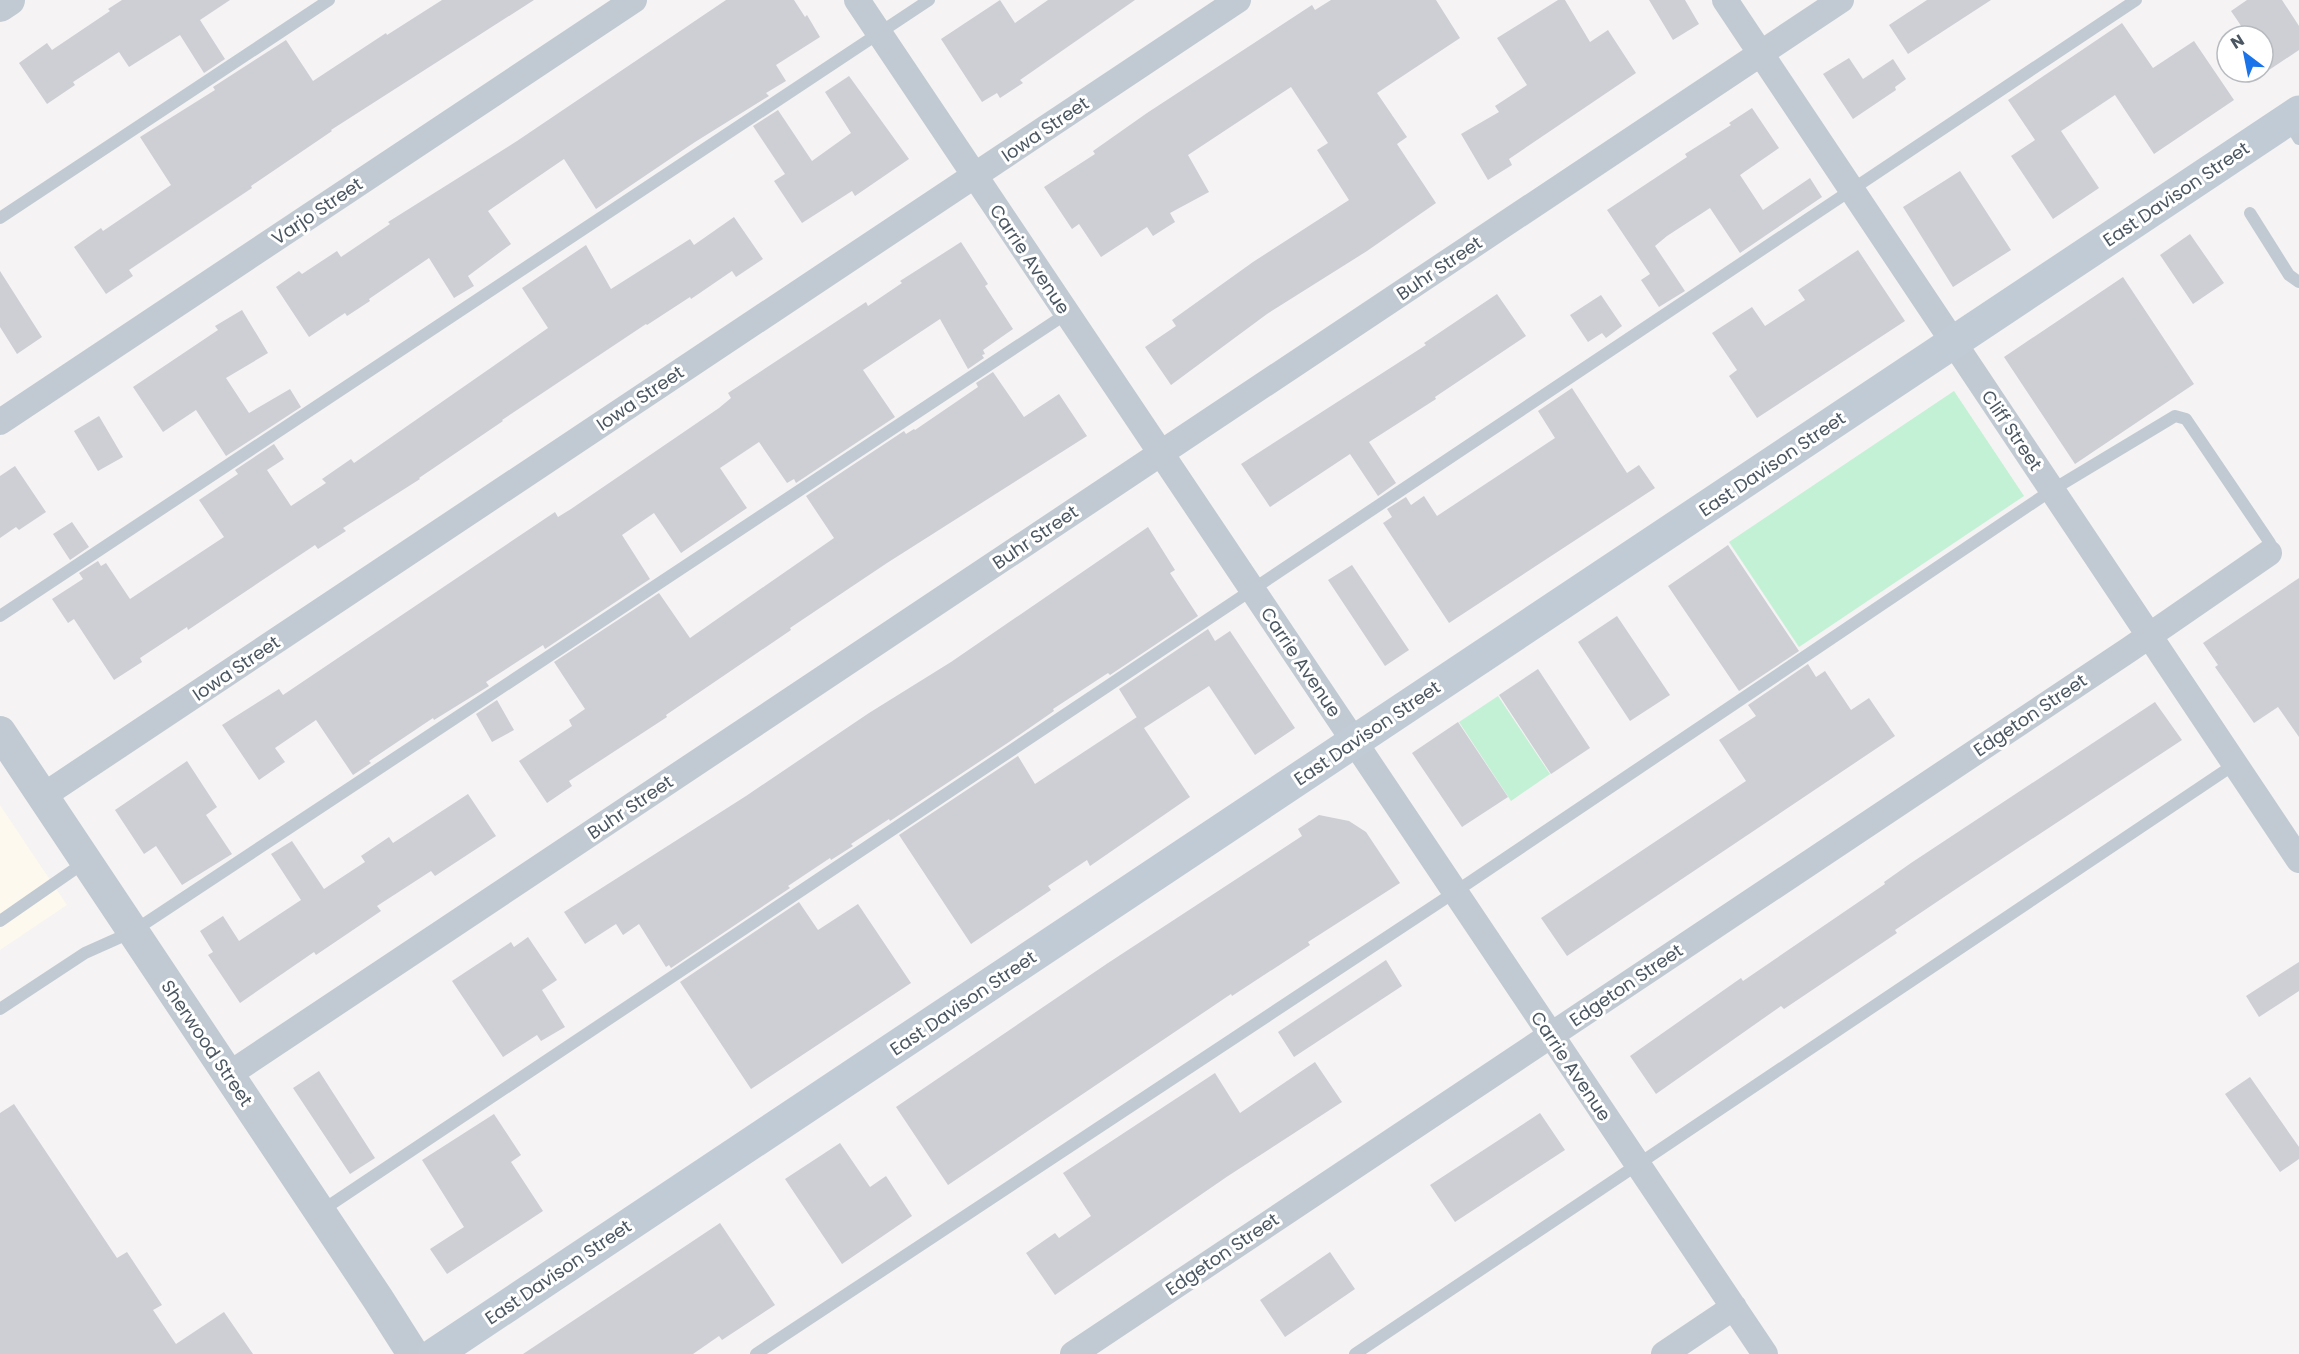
<svg xmlns="http://www.w3.org/2000/svg" width="2299" height="1354" viewBox="0 0 2299 1354" font-family="Poppins,sans-serif">
  <style>
    .commercial { fill: #fdf9ef }
    .green { fill: #c3f1d5 }
    .building { fill: #cdcfd5 }
    .lines { fill: none; stroke-linecap: round; stroke-linejoin: round }
    .service { stroke: #c1cad2; stroke-width: 12 }
    .minor { stroke: #c1cad2; stroke-width: 26 }
    .tertiary { stroke: #c1cad2; stroke-width: 32 }
    .secondary { stroke: #c1cbd6; stroke-width: 33 }
    .labels { text-anchor: middle; dominant-baseline: central; stroke-width: 6; stroke-linejoin: round; paint-order: stroke }
    .street-label { font-size: 18px; fill: #4a5661; stroke: #fff }
  </style>
  <rect width="100%" height="100%" fill="#f5f3f3"/>
  <path class="commercial" d="M 0,805 L 67,905 L 0,950 Z"/>
  <path class="green" d="M 1954,391 L 2024,496 L 1799,647 L 1729,542 Z
    M 1498,696 L 1550,774 L 1511,801 L 1459,722 Z"/>
  <path class="building" d="M 122,0 L 230,0 L 200,20 L 225,59 L 204,73 L 180,35 L 129,67 L 119,52 L 73,82 L 75,85 L 47,104 L 19,63 L 47,43 L 52,50 L 110,11 L 108,9 Z
    M 442,0 L 534,0 L 331,130 L 332,131 L 251,186 L 252,188 L 129,270 L 133,276 L 106,294 L 74,247 L 101,228 L 103,231 L 171,185 L 140,137 L 215,90 L 213,87 L 286,40 L 313,81 L 386,33 L 387,35 Z
    M 726,0 L 794,0 L 805,17 L 807,15 L 820,37 L 776,65 L 786,81 L 766,93 L 769,96 L 695,142 L 596,209 L 564,159 L 488,211 L 511,244 L 468,276 L 474,286 L 454,298 L 429,258 L 369,299 L 370,301 L 347,316 L 345,313 L 309,337 L 276,287 L 299,271 L 302,274 L 337,251 L 341,257 L 390,224 L 388,222 L 517,141 Z
    M 1000,0 L 1015,23 L 1048,0 L 1135,0 L 1020,80 L 1023,83 L 1000,98 L 997,93 L 982,102 L 941,39 Z
    M 1331,0 L 1436,0 L 1460,38 L 1377,93 L 1407,137 L 1397,144 L 1436,203 L 1367,251 L 1267,314 L 1171,385 L 1145,347 L 1176,326 L 1172,320 L 1253,262 L 1349,200 L 1317,150 L 1328,143 L 1291,87 L 1188,155 L 1209,192 L 1170,213 L 1175,222 L 1153,236 L 1147,227 L 1101,257 L 1079,224 L 1072,229 L 1044,187 L 1095,154 L 1093,151 L 1147,113 L 1312,5 L 1315,10 Z
    M 1558,0 L 1565,0 L 1590,42 L 1608,30 L 1636,73 L 1509,159 L 1512,165 L 1488,180 L 1461,134 L 1499,112 L 1495,106 L 1527,85 L 1497,38 Z
    M 1649,0 L 1685,0 L 1699,24 L 1673,40 Z
    M 1927,0 L 1991,0 L 1908,54 L 1889,25 Z
    M 2247,0 L 2282,0 L 2299,26 L 2299,50 L 2263,74 L 2263,36 L 2248,36 L 2231,11 Z
    M 2122,23 L 2153,68 L 2194,41 L 2234,100 L 2154,154 L 2115,95 L 2061,131 L 2099,188 L 2053,219 L 2011,156 L 2035,140 L 2008,100 Z
    M 1849,58 L 1863,79 L 1893,59 L 1906,79 L 1895,87 L 1896,90 L 1853,119 L 1823,74 Z
    M 849,76 L 909,159 L 855,196 L 852,191 L 802,223 L 774,181 L 785,174 L 753,126 L 778,110 L 812,161 L 851,133 L 825,92 Z
    M 1752,108 L 1779,148 L 1740,175 L 1763,210 L 1810,178 L 1822,197 L 1740,253 L 1710,208 L 1667,236 L 1655,246 L 1685,291 L 1659,307 L 1641,280 L 1650,274 L 1607,210 L 1687,157 L 1685,154 L 1731,125 L 1729,123 Z
    M 1960,171 L 2011,250 L 1953,287 L 1903,207 Z
    M 734,217 L 763,259 L 736,277 L 732,271 L 691,299 L 690,297 L 647,325 L 646,324 L 502,420 L 503,421 L 419,478 L 420,479 L 343,528 L 346,531 L 318,549 L 315,545 L 188,630 L 187,627 L 140,658 L 142,662 L 114,680 L 74,619 L 68,623 L 52,599 L 83,579 L 79,573 L 98,561 L 101,566 L 106,563 L 130,599 L 224,537 L 199,500 L 238,474 L 235,470 L 274,444 L 284,459 L 267,470 L 291,506 L 326,483 L 322,479 L 351,459 L 354,463 L 548,328 L 522,288 L 586,245 L 611,289 L 690,239 L 694,245 Z
    M 2190,234 L 2224,283 L 2193,304 L 2160,255 Z
    M 961,242 L 988,284 L 985,286 L 1013,329 L 983,350 L 985,354 L 982,355 L 984,358 L 968,369 L 940,319 L 863,370 L 895,417 L 796,483 L 794,479 L 787,483 L 759,442 L 720,468 L 747,508 L 681,553 L 654,513 L 622,535 L 650,579 L 545,649 L 543,645 L 486,682 L 489,686 L 434,720 L 433,718 L 369,761 L 371,763 L 353,775 L 316,720 L 275,748 L 285,762 L 259,780 L 222,725 L 279,689 L 283,695 L 555,512 L 558,517 L 571,509 L 719,408 L 731,398 L 728,393 L 866,302 L 868,306 L 902,283 L 900,281 Z
    M 1858,250 L 1905,321 L 1757,418 L 1729,376 L 1737,370 L 1712,333 L 1752,307 L 1765,326 L 1805,300 L 1798,290 Z
    M 0,271 L 42,337 L 17,354 L 0,327 Z
    M 2123,277 L 2194,384 L 2075,464 L 2004,357 Z
    M 1497,294 L 1526,336 L 1435,397 L 1436,399 L 1369,442 L 1396,483 L 1378,496 L 1350,454 L 1270,507 L 1241,464 L 1426,345 L 1424,343 Z
    M 1601,295 L 1622,326 L 1606,338 L 1602,333 L 1588,342 L 1570,315 Z
    M 242,310 L 268,353 L 226,378 L 249,413 L 290,389 L 301,407 L 226,456 L 196,410 L 163,432 L 133,387 L 218,330 L 215,326 Z
    M 993,372 L 1024,417 L 1059,394 L 1087,436 L 887,563 L 790,628 L 791,630 L 666,715 L 667,717 L 569,781 L 572,786 L 547,803 L 519,761 L 572,726 L 569,720 L 585,709 L 554,662 L 659,593 L 690,638 L 834,538 L 806,496 L 904,431 L 906,434 L 914,429 L 915,430 L 978,387 L 976,383 Z
    M 1572,388 L 1627,473 L 1639,465 L 1655,488 L 1449,623 L 1383,523 L 1392,517 L 1387,509 L 1406,497 L 1411,505 L 1424,496 L 1437,516 L 1555,438 L 1538,411 Z
    M 99,416 L 123,457 L 98,471 L 74,431 Z
    M 15,466 L 46,512 L 19,530 L 16,527 L 0,538 L 0,476 Z
    M 72,522 L 89,547 L 70,560 L 53,534 Z
    M 1148,527 L 1175,570 L 1170,573 L 1198,616 L 1110,675 L 1108,673 L 1053,709 L 1054,711 L 1009,742 L 890,821 L 889,819 L 851,844 L 853,846 L 831,860 L 830,858 L 788,886 L 790,888 L 671,968 L 669,965 L 666,967 L 639,924 L 623,935 L 616,924 L 585,944 L 564,912 L 746,796 L 869,713 L 951,662 Z
    M 1728,545 L 1799,651 L 1739,691 L 1668,586 Z
    M 1352,565 L 1409,650 L 1385,666 L 1328,580 Z
    M 2299,578 L 2299,737 L 2278,707 L 2254,723 L 2215,667 L 2218,665 L 2203,643 Z
    M 1617,616 L 1670,695 L 1630,721 L 1578,642 Z
    M 1208,629 L 1215,641 L 1230,631 L 1295,728 L 1255,755 L 1209,686 L 1144,728 L 1190,797 L 1090,866 L 1087,860 L 1048,886 L 1051,890 L 971,944 L 899,835 L 1018,756 L 1035,784 L 1137,717 L 1139,721 L 1119,689 Z
    M 1808,664 L 1816,677 L 1825,671 L 1851,710 L 1869,698 L 1895,736 L 1567,956 L 1541,918 L 1746,781 L 1719,740 L 1756,716 L 1748,705 Z
    M 1538,669 L 1590,748 L 1551,774 L 1499,695 Z
    M 497,700 L 514,730 L 492,742 L 476,714 Z
    M 2155,702 L 2182,740 L 1953,891 L 1895,930 L 1897,933 L 1784,1009 L 1781,1006 L 1656,1094 L 1630,1056 L 1741,978 L 1743,981 L 1885,884 L 1884,882 L 1911,863 Z
    M 1458,722 L 1508,797 L 1462,827 L 1412,753 Z
    M 187,761 L 217,807 L 206,815 L 232,854 L 182,885 L 156,846 L 144,854 L 115,810 Z
    M 468,794 L 496,836 L 435,876 L 431,871 L 377,906 L 381,911 L 316,955 L 314,952 L 240,1003 L 208,955 L 213,952 L 200,931 L 223,916 L 239,941 L 301,900 L 271,854 L 292,841 L 324,889 L 365,862 L 361,856 L 389,837 L 393,843 Z
    M 1319,815 L 1349,821 L 1366,832 L 1400,883 L 1308,942 L 1310,945 L 1232,996 L 1231,994 L 948,1185 L 896,1107 L 1108,963 L 1302,836 L 1298,829 Z
    M 799,902 L 818,930 L 858,904 L 911,983 L 751,1089 L 680,982 Z
    M 528,937 L 557,980 L 542,990 L 565,1027 L 541,1041 L 537,1035 L 503,1057 L 452,981 L 511,942 L 514,947 Z
    M 1386,960 L 1402,986 L 1294,1057 L 1278,1032 Z
    M 2299,962 L 2299,991 L 2259,1017 L 2246,996 Z
    M 1315,1062 L 1342,1102 L 1228,1176 L 1055,1295 L 1026,1253 L 1055,1233 L 1059,1238 L 1091,1216 L 1063,1173 L 1215,1073 L 1240,1113 Z
    M 319,1071 L 375,1158 L 350,1174 L 293,1088 Z
    M 2250,1077 L 2299,1147 L 2299,1159 L 2280,1172 L 2225,1094 Z
    M 14,1104 L 117,1258 L 127,1252 L 162,1305 L 153,1310 L 176,1344 L 224,1312 L 253,1354 L 0,1354 L 0,1113 Z
    M 1540,1113 L 1565,1150 L 1455,1222 L 1430,1185 Z
    M 494,1114 L 521,1155 L 511,1162 L 543,1211 L 447,1274 L 430,1249 L 464,1227 L 422,1160 Z
    M 840,1143 L 870,1187 L 886,1176 L 912,1216 L 842,1264 L 785,1179 Z
    M 720,1223 L 775,1305 L 722,1340 L 719,1336 L 693,1354 L 523,1354 Z
    M 1330,1252 L 1355,1289 L 1285,1337 L 1260,1300 Z"/>
  <g class="lines">
    <path class="service" d="M 2288,121 L 2299,139
      M 2250,213 L 2289,275 L 2299,282
      M 0,218 L 329,0
      M 0,616 L 929,0
      M 0,921 L 85,862
      M 0,1009 L 85,953 L 132,932 L 1066,314
      M 321,1211 L 2136,0
      M 756,1354 L 1455,892 L 2052,490 L 2175,416 L 2186,419 L 2270,543 L 2269,553
      M 1355,1354 L 2235,764"/>
    <path class="minor" d="M 857,0 L 1765,1354
      M 1725,0 L 2299,860
      M 0,422 L 634,0
      M 43,796 L 1238,0
      M 228,1075 L 1841,0
      M 1073,1354 L 2130,649 L 2269,553
      M 1664,1354 L 1734,1307"/>
    <path class="tertiary" d="M 0,6 L 9,0
      M 0,732 L 378,1299 L 413,1354"/>
    <path class="secondary" d="M 435,1354 L 2299,112"/>
  </g>
  <g class="labels">
    <g class="street-label">
      <text transform="translate(1045 129) rotate(-34)">Iowa Street</text>
      <text transform="translate(2176 194) rotate(-34)">East Davison Street</text>
      <text transform="translate(317 211) rotate(-34)">Varjo Street</text>
      <text transform="translate(1030 259) rotate(56)">Carrie Avenue</text>
      <text transform="translate(1439 268) rotate(-34)">Buhr Street</text>
      <text transform="translate(640 398) rotate(-34)">Iowa Street</text>
      <text transform="translate(2012 430) rotate(56)">Cliff Street</text>
      <text transform="translate(1772 464) rotate(-34)">East Davison Street</text>
      <text transform="translate(1035 537) rotate(-34)">Buhr Street</text>
      <text transform="translate(1301 662) rotate(56)">Carrie Avenue</text>
      <text transform="translate(236 668) rotate(-34)">Iowa Street</text>
      <text transform="translate(2030 715) rotate(-34)">Edgeton Street</text>
      <text transform="translate(1367 733) rotate(-34)">East Davison Street</text>
      <text transform="translate(630 807) rotate(-34)">Buhr Street</text>
      <text transform="translate(1626 985) rotate(-34)">Edgeton Street</text>
      <text transform="translate(963 1003) rotate(-34)">East Davison Street</text>
      <text transform="translate(207 1043) rotate(56)">Sherwood Street</text>
      <text transform="translate(1571 1066) rotate(56)">Carrie Avenue</text>
      <text transform="translate(1222 1254) rotate(-34)">Edgeton Street</text>
      <text transform="translate(558 1272) rotate(-34)">East Davison Street</text>
    </g>
  </g>
  <g transform="translate(2245 54) rotate(328)"><circle r="28" fill="#ffffff" stroke="#b7bbc0" stroke-width="1.5"/>
  <path d="M0-4.5L10 22L0 15L-10 22Z" fill="#1a73e8"/>
  <text y="-9" font-size="16" font-weight="bold" text-anchor="middle" fill="#4a5661">N</text>
  </g>
</svg>
